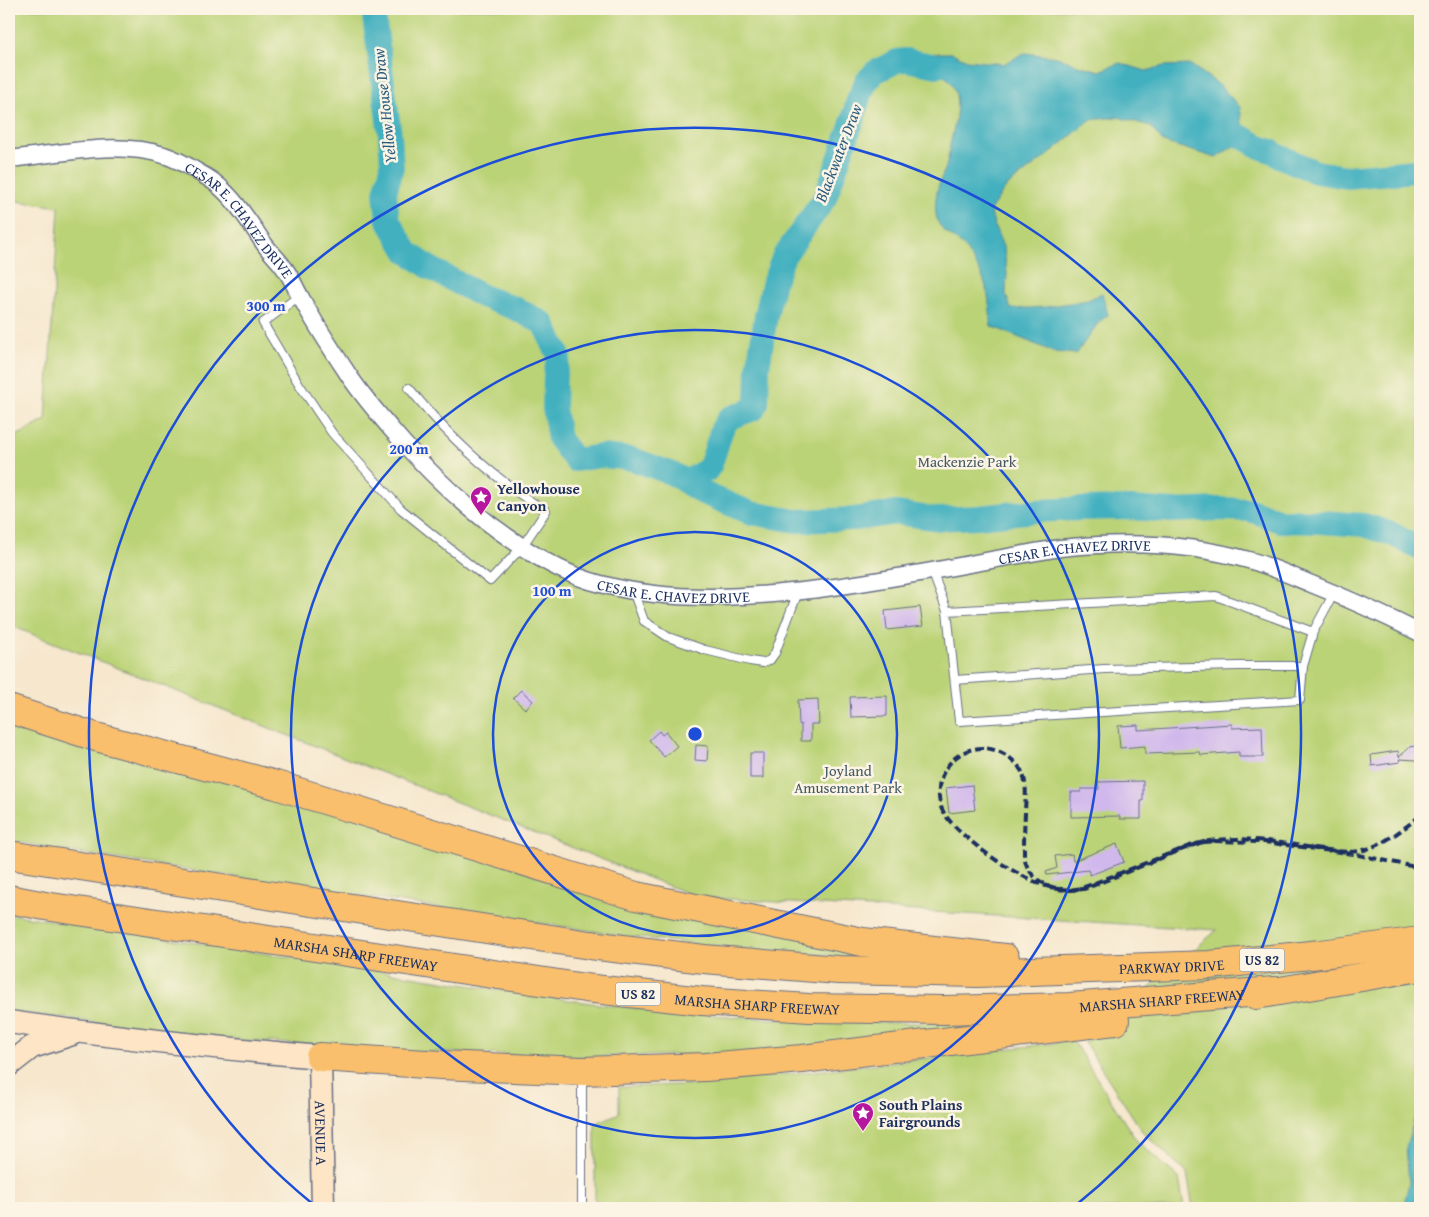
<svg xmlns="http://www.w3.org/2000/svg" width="1429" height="1217" viewBox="0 0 1429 1217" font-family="'Gentium Book Plus',serif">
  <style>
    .green { fill: #bbd377; stroke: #6b816a }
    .water { fill: #42b0bf; stroke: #2e708e }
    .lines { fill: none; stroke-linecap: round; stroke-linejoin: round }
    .river { stroke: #42b0bf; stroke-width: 24 }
    .building { fill: #d0b7ec }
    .lane-casing { stroke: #686f85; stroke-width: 10 }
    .street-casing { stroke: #686f85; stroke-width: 19 }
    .secondary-casing { stroke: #686f85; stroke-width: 25 }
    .highway-casing { stroke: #686f85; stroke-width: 30 }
    .lane { stroke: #fff; stroke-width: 8 }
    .street { stroke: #fff; stroke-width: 16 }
    .secondary { stroke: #fde5c5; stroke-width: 22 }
    .highway { stroke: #f9bf6d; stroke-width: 28 }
    .rail { stroke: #1b2f5e; stroke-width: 4; stroke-dasharray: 8 4; stroke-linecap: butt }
    .ring { fill: none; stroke: #1d4ed8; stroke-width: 2.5 }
    .labels { text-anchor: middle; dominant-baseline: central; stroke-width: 5; stroke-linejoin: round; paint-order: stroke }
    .shield { fill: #fcf5e5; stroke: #5e6a86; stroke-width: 1 }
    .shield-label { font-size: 14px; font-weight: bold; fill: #1b2f5e }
    .street-label { font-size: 15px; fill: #1b2f5e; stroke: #fcf5e5 }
    .park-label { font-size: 15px; fill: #435864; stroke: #fcf5e5 }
    .poi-label { font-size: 15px; font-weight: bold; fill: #1b2f5e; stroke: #fcf5e5; text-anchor: start }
    .water-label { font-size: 16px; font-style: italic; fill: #295c80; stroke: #fcf5e5 }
    .centre { fill: #1d4ed8; stroke: #fcf5e5; stroke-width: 2.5 }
    .ring-label { font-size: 15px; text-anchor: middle; font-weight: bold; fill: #1d4ed8; stroke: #fcf5e5; stroke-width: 5; stroke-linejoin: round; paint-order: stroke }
  </style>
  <rect width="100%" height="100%" fill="#fcf5e5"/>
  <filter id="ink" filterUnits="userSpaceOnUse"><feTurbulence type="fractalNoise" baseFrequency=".02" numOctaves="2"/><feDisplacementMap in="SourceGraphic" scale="10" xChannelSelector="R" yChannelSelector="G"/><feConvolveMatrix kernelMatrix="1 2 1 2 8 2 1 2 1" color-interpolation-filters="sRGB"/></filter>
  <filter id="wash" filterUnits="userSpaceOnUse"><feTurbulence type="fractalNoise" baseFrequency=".0096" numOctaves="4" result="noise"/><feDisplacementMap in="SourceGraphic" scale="20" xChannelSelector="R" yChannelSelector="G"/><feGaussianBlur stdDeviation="1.12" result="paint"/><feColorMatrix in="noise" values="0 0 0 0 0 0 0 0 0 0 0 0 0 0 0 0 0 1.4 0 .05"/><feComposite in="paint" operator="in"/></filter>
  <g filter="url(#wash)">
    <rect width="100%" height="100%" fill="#f6e7cd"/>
    <path class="green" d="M 9,9 L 1420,9 L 1420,1208 L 1193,1208 L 1187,1173 L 1142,1131 L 1085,1043 L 1217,930 L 697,897 L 9,625 L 9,440 L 46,420 L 59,207 L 9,200 Z
      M 9,722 L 856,950 L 856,957 L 743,949 L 625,936 L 66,851 L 9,840 Z
      M 9,914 C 134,933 260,953 386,972 C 486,988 586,1005 687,1013 C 783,1021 879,1024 975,1023 L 975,1029 L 738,1054 L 572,1057 L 368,1050 L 217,1038 L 9,1011 Z
      M 1073,1041 L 1136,1140 L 1179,1178 L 1184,1208 L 595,1208 L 595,1124 L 619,1113 L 619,1087 L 703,1084 Z"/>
    <path class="water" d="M 939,53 L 952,53 L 967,60 L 1003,64 L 1025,53 L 1057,57 L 1078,65 L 1100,71 L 1120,63 L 1146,71 L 1164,66 L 1191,65 L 1218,84 L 1240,107 L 1244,139 L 1216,158 L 1163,142 L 1150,126 L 1118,117 L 1090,120 L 1052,152 L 1007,186 L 990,210 L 995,227 L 1004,249 L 1007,273 L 1006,294 L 1011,309 L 1046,307 L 1088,300 L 1102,293 L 1108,315 L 1099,322 L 1076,354 L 1054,352 L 991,326 C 989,296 988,280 969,255 C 967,251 964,246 960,243 C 953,237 942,232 938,222 C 933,210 936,193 940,181 C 942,175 946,170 947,163 C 949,157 949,151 950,145 C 954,126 964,95 948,79 C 937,68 919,67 906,60 L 911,55 Z
      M 1420,1108 L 1420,1208 L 1403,1208 L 1409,1183 L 1406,1147 L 1416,1114 Z"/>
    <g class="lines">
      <path class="river" d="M 373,9 L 390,135 L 392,167 L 385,193 L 388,220 L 407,252 L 430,268 L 482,296 L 514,308 L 543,323 L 559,356 L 555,375 L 554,408 L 559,439 L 575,460 L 601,456 L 632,459 L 673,474 L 703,493 L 751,513 L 796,521 L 854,519 L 897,513 L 938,519 L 979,517 L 1036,511 L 1079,509 L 1131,508 L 1173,511 L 1218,509 L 1250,510 L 1280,521 L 1320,522 L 1364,525 L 1392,534 L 1420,549
        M 1217,123 L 1260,147 L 1273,152
        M 1279,156 L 1316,172 L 1347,177 L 1415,171 L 1420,169
        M 692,486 L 693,478 L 707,470 L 711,464 L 722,429 L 729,418 L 754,409 L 757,403 L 758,368 L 766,316 L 774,281 L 784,256 L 825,198 L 853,120 L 858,100 L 866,82 L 875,72 L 897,61 L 906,60 L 937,66"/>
    </g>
    <g id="blocks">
      <path class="building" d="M 920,607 L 923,626 L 887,630 L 885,611 Z
        M 521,690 L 533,701 L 525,709 L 513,698 Z
        M 887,696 L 887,716 L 851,717 L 850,697 Z
        M 818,699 L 819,724 L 811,724 L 811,741 L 801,741 L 801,724 L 799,725 L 798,700 Z
        M 1232,724 L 1232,728 L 1262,727 L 1263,757 L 1239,757 L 1239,752 L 1201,755 L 1200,752 L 1145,754 L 1145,746 L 1120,748 L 1118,726 L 1138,725 L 1138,730 Z
        M 659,731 L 662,735 L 666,732 L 677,746 L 664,757 L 649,740 Z
        M 696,745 L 708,746 L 707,761 L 695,760 Z
        M 1415,746 L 1420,751 L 1420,756 L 1416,760 L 1399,759 L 1400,762 L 1372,766 L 1371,755 L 1398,751 L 1399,757 L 1410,747 Z
        M 750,753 L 763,753 L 763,778 L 750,778 Z
        M 1143,781 L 1143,801 L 1141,801 L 1141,819 L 1120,819 L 1120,816 L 1071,817 L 1071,792 L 1081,792 L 1081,789 L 1099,789 L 1098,782 Z
        M 972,785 L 975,810 L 949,813 L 946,788 Z
        M 1117,844 L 1124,862 L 1090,875 L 1088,870 L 1047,875 L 1046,872 L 1057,868 L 1055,856 L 1072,854 L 1073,861 Z"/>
    </g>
  </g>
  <g filter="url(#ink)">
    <use href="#blocks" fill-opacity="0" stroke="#686f85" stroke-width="1"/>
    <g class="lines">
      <g class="lane-casing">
        <path id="lane" d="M 299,296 L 263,323 L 299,384 L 332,433 L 401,509 L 490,581 L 522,547 L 546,511 C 533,503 520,495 508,485 C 471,457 438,424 409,388
          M 932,571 L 947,611 L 1216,596 L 1313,632 L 1334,593
          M 633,591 L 644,621 L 668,637 L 705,650 L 750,661 L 763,663 L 770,660 L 775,653 L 798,592
          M 947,611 L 959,721 L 1300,700 L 1303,666 L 1313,632
          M 955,680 L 1104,669 L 1238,666 L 1303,666
          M 582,1208 L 582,1075"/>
      </g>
      <g class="street-casing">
        <g id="street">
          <path id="s1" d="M 9,159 C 60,154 113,140 164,155 C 176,159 187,165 198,172 C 203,175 209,178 214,182 C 235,198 250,223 265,245 C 271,253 279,260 285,269 C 291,277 295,287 300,296 C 314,322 330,347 346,371 C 359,392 376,411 392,430 C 428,472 466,509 512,540 C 539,559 568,576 601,584 C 672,603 746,598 819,589 C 900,579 979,561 1060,548 C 1124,541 1190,543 1252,561 C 1272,567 1290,575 1309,583 C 1347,598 1384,615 1420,633"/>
        </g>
      </g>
      <g class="secondary-casing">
        <g id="secondary">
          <path id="s2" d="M 9,1022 C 112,1037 216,1048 320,1057 L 323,1208"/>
          <path d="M 9,1065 L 32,1047 L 72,1034"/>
        </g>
      </g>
      <g class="highway-casing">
        <g id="highway">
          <path d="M 9,709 L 96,737 L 276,785 L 636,896 L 863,942 L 1005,958"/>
          <path id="s3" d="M 9,855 L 590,945 L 704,959 L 838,970 L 977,973 L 1209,965 L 1321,954 L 1420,941"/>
          <path id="s4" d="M 9,899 L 45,906 L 585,988 L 702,1001 L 809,1008 L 944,1010 L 1069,1007 L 1274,991"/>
          <path d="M 1256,995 L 1420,967"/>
          <path d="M 320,1057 L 441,1065 L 582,1071 L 706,1067 L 802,1059 L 1115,1021"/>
        </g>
      </g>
      <use href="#lane" class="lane"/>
      <use href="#street" class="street"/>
      <use href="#secondary" class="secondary"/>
      <use href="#highway" class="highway"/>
      <path class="rail" d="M 1420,816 C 1403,829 1385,844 1364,850 C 1348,854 1331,850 1314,848 C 1274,842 1232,833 1192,845 L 1082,888 C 1058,894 1028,883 1024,856 C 1024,842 1024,828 1025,814 C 1025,801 1028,785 1022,772 C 1018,764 1012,759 1004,754 C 968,734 929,768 941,807 C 947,825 986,854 1002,864 C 1027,879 1056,896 1087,888 L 1191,846 L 1204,842 L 1215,841 L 1264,842 L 1354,854 L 1420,868"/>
    </g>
  </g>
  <g class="ring">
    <circle cx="695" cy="734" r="202"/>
    <circle cx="695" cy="734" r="404"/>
    <path d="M314 1205A606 606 0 1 1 1076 1205"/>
  </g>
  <defs>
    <g id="sight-pin" transform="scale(1.125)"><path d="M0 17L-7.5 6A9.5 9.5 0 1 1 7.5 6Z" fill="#b5179e" stroke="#fcf5e5"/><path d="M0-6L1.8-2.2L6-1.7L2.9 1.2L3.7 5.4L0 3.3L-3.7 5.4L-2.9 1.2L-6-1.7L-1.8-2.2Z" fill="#fff"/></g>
  </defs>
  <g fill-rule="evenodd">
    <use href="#sight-pin" x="481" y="497"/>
    <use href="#sight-pin" x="863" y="1113"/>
  </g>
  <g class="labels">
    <g class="shield">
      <rect x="1239.5" y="948.5" width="45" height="23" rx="4"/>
      <rect x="615.5" y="982.5" width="45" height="23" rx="4"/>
    </g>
    <g class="shield-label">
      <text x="1262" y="960">US 82</text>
      <text x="638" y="994">US 82</text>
    </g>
    <g class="street-label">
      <text stroke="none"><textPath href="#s1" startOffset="258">CESAR E. CHAVEZ DRIVE</textPath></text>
      <text stroke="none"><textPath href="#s1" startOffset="1261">CESAR E. CHAVEZ DRIVE</textPath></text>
      <text stroke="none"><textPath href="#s1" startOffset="856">CESAR E. CHAVEZ DRIVE</textPath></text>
      <text stroke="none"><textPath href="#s4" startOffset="351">MARSHA SHARP FREEWAY</textPath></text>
      <text stroke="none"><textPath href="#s3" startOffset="1171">PARKWAY DRIVE</textPath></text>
      <text stroke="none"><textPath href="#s4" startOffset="1161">MARSHA SHARP FREEWAY</textPath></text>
      <text stroke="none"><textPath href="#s4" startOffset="756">MARSHA SHARP FREEWAY</textPath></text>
      <text stroke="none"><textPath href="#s2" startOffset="389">AVENUE A</textPath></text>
    </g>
    <g class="park-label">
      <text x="967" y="461">Mackenzie Park</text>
      <text x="848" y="770">Joyland<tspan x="848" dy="17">Amusement Park</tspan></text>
    </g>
    <g class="poi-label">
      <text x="497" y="488">Yellowhouse<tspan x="497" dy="17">Canyon</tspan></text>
      <text x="879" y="1104">South Plains<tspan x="879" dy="17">Fairgrounds</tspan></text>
    </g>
    <g class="water-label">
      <text transform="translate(384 106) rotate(-96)">Yellow House Draw</text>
      <text transform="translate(838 153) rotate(-69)">Blackwater Draw</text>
    </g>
  </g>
  <circle cx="695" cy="734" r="8" class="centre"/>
  <g class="ring-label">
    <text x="266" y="311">300 m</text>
    <text x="409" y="454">200 m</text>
    <text x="552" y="596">100 m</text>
  </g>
  <rect width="1429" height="1217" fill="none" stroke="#fcf5e5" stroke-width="30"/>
</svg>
